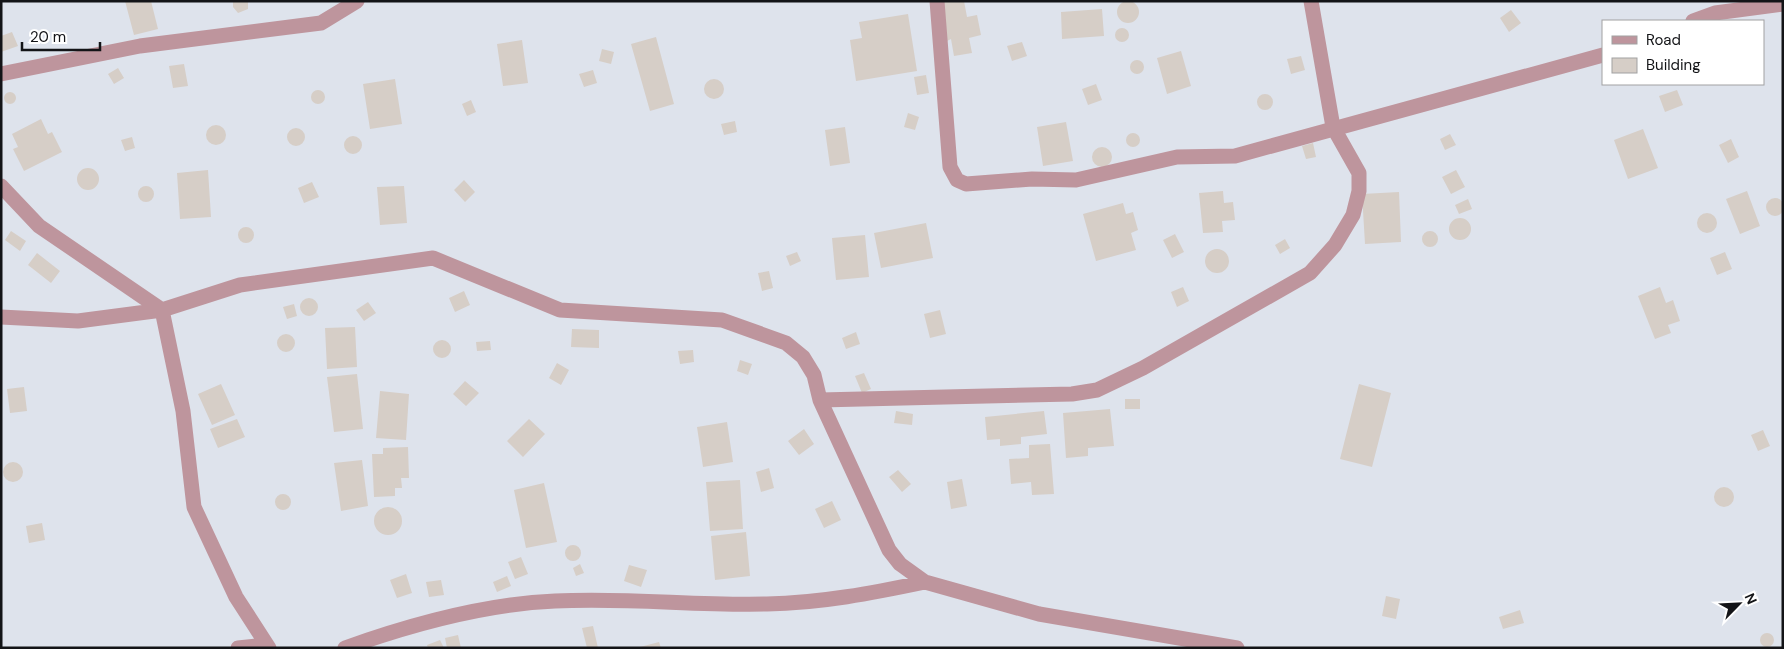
<svg xmlns="http://www.w3.org/2000/svg" width="1784" height="649" viewBox="0 0 1784 649" font-family="'DM Sans',sans-serif">
  <style>
    .building { fill: #d6cec7 }
    .lines { fill: none; stroke-linecap: round; stroke-linejoin: round }
    .minor { stroke: #be959d; stroke-width: 15 }
  </style>
  <rect width="100%" height="100%" fill="#dee3ec"/>
  <path class="building" d="M 125,1 L 151,1 L 158,29 L 134,35 Z
    M 233,1 L 248,1 L 248,9 L 238,13 L 233,7 Z
    M 942,1 L 964,1 L 967,17 L 977,15 L 981,35 L 969,38 L 972,53 L 954,56 L 951,39 L 943,43 Z
    M1117 12a11 11 0 1 1 22 0a11 11 0 1 1-22 0Z
    M 1102,9 L 1104,36 L 1062,39 L 1061,12 Z
    M 1511,10 L 1521,23 L 1509,32 L 1500,18 Z
    M 908,14 L 917,71 L 856,81 L 850,40 L 862,38 L 859,22 Z
    M1115 35a7 7 0 1 1 14 0a7 7 0 1 1-14 0Z
    M 12,32 L 18,46 L 1,52 L 1,36 Z
    M 656,37 L 674,104 L 650,111 L 631,44 Z
    M 522,40 L 528,83 L 503,86 L 497,44 Z
    M 1022,42 L 1027,56 L 1012,61 L 1007,46 Z
    M 602,49 L 614,52 L 611,64 L 599,61 Z
    M 1181,51 L 1191,86 L 1167,94 L 1157,58 Z
    M 1301,56 L 1305,70 L 1291,74 L 1287,59 Z
    M1130 67a7 7 0 1 1 14 0a7 7 0 1 1-14 0Z
    M 184,64 L 188,86 L 173,88 L 169,66 Z
    M 118,68 L 124,78 L 114,84 L 108,74 Z
    M 593,70 L 597,83 L 584,87 L 579,74 Z
    M 926,75 L 929,93 L 917,95 L 914,77 Z
    M704 89a10 10 0 1 1 20 0a10 10 0 1 1-20 0Z
    M 395,79 L 402,124 L 370,129 L 363,84 Z
    M 1096,84 L 1102,100 L 1088,105 L 1082,89 Z
    M 1677,90 L 1683,105 L 1665,112 L 1659,96 Z
    M311 97a7 7 0 1 1 14 0a7 7 0 1 1-14 0Z
    M4 98a6 6 0 1 1 12 0a6 6 0 1 1-12 0Z
    M1257 102a8 8 0 1 1 16 0a8 8 0 1 1-16 0Z
    M 471,100 L 476,112 L 467,116 L 462,104 Z
    M 908,113 L 919,117 L 915,130 L 904,127 Z
    M 41,119 L 48,134 L 52,132 L 62,152 L 24,171 L 13,149 L 18,147 L 12,134 Z
    M 735,121 L 737,132 L 724,135 L 721,124 Z
    M 1066,122 L 1073,161 L 1043,166 L 1037,127 Z
    M206 135a10 10 0 1 1 20 0a10 10 0 1 1-20 0Z
    M 845,127 L 850,163 L 830,166 L 825,130 Z
    M287 137a9 9 0 1 1 18 0a9 9 0 1 1-18 0Z
    M 1643,129 L 1658,168 L 1628,179 L 1614,140 Z
    M1126 140a7 7 0 1 1 14 0a7 7 0 1 1-14 0Z
    M 1450,134 L 1456,145 L 1445,150 L 1440,139 Z
    M344 145a9 9 0 1 1 18 0a9 9 0 1 1-18 0Z
    M 132,137 L 135,148 L 125,151 L 121,140 Z
    M 1731,139 L 1739,157 L 1728,163 L 1719,145 Z
    M 1313,143 L 1316,157 L 1306,159 L 1302,146 Z
    M1092 157a10 10 0 1 1 20 0a10 10 0 1 1-20 0Z
    M77 179a11 11 0 1 1 22 0a11 11 0 1 1-22 0Z
    M 208,170 L 211,217 L 180,219 L 177,173 Z
    M 1456,170 L 1465,187 L 1451,194 L 1442,177 Z
    M 464,180 L 475,192 L 465,202 L 454,190 Z
    M 312,182 L 319,197 L 304,203 L 298,188 Z
    M 404,186 L 407,223 L 380,225 L 377,187 Z
    M138 194a8 8 0 1 1 16 0a8 8 0 1 1-16 0Z
    M 1223,191 L 1224,203 L 1233,202 L 1235,220 L 1222,221 L 1223,232 L 1203,233 L 1199,193 Z
    M 1747,191 L 1760,226 L 1740,234 L 1726,199 Z
    M 1399,192 L 1401,242 L 1365,244 L 1362,194 Z
    M1766 207a9 9 0 1 1 18 0a9 9 0 1 1-18 0Z
    M 1468,199 L 1472,209 L 1459,214 L 1455,205 Z
    M 1123,203 L 1126,214 L 1133,212 L 1138,230 L 1131,233 L 1136,250 L 1096,261 L 1083,214 Z
    M1697 223a10 10 0 1 1 20 0a10 10 0 1 1-20 0Z
    M1449 229a11 11 0 1 1 22 0a11 11 0 1 1-22 0Z
    M 926,223 L 933,258 L 881,268 L 874,233 Z
    M238 235a8 8 0 1 1 16 0a8 8 0 1 1-16 0Z
    M 11,231 L 26,241 L 20,251 L 5,240 Z
    M1422 239a8 8 0 1 1 16 0a8 8 0 1 1-16 0Z
    M 1175,234 L 1184,252 L 1172,258 L 1163,240 Z
    M 865,235 L 869,277 L 836,280 L 832,238 Z
    M 1285,239 L 1290,248 L 1280,254 L 1275,245 Z
    M1205 261a12 12 0 1 1 24 0a12 12 0 1 1-24 0Z
    M 797,252 L 801,261 L 790,266 L 786,256 Z
    M 1725,252 L 1732,269 L 1717,275 L 1710,258 Z
    M 37,253 L 60,271 L 51,283 L 28,265 Z
    M 769,271 L 773,288 L 762,291 L 758,273 Z
    M 1183,287 L 1189,301 L 1177,307 L 1171,292 Z
    M 1660,287 L 1666,303 L 1673,300 L 1680,321 L 1668,325 L 1671,333 L 1655,339 L 1638,296 Z
    M 464,291 L 470,305 L 455,312 L 449,298 Z
    M300 307a9 9 0 1 1 18 0a9 9 0 1 1-18 0Z
    M 368,302 L 376,313 L 364,321 L 356,310 Z
    M 294,304 L 297,316 L 287,319 L 283,307 Z
    M 940,310 L 946,334 L 930,338 L 924,314 Z
    M 355,327 L 357,367 L 327,369 L 325,328 Z
    M 572,329 L 599,330 L 599,348 L 571,347 Z
    M 856,332 L 860,344 L 846,349 L 842,338 Z
    M277 343a9 9 0 1 1 18 0a9 9 0 1 1-18 0Z
    M433 349a9 9 0 1 1 18 0a9 9 0 1 1-18 0Z
    M 490,341 L 491,350 L 477,351 L 476,342 Z
    M 693,350 L 694,362 L 680,364 L 678,351 Z
    M 740,360 L 752,364 L 748,375 L 737,371 Z
    M 557,363 L 569,370 L 561,385 L 549,378 Z
    M 864,373 L 871,389 L 862,393 L 855,376 Z
    M 357,374 L 363,429 L 334,432 L 327,377 Z
    M 465,381 L 479,393 L 466,406 L 453,394 Z
    M 221,384 L 235,415 L 212,425 L 198,394 Z
    M 1359,384 L 1391,393 L 1372,467 L 1340,459 Z
    M 24,387 L 27,411 L 10,413 L 7,389 Z
    M 380,391 L 409,394 L 406,440 L 376,438 Z
    M 1125,399 L 1140,399 L 1140,409 L 1125,409 Z
    M 1110,409 L 1114,446 L 1088,448 L 1088,456 L 1066,458 L 1063,413 Z
    M 896,411 L 913,414 L 912,425 L 894,423 Z
    M 1044,411 L 1047,434 L 1021,437 L 1021,444 L 1000,446 L 1000,439 L 987,440 L 985,417 Z
    M 237,419 L 245,437 L 218,448 L 210,429 Z
    M 529,419 L 545,434 L 523,457 L 507,441 Z
    M 727,422 L 733,462 L 703,467 L 697,427 Z
    M 804,429 L 814,444 L 799,455 L 788,441 Z
    M 1763,430 L 1770,446 L 1758,451 L 1751,435 Z
    M 1050,444 L 1054,494 L 1032,495 L 1031,482 L 1011,484 L 1009,459 L 1029,458 L 1029,445 Z
    M 408,447 L 409,478 L 401,478 L 402,488 L 395,488 L 395,496 L 374,497 L 372,454 L 383,454 L 383,448 Z
    M 362,460 L 368,506 L 341,511 L 334,463 Z
    M3 472a10 10 0 1 1 20 0a10 10 0 1 1-20 0Z
    M 769,468 L 774,488 L 761,492 L 756,472 Z
    M 898,470 L 911,484 L 902,492 L 889,477 Z
    M 962,479 L 967,506 L 951,509 L 947,482 Z
    M 740,480 L 743,529 L 710,531 L 706,482 Z
    M 544,483 L 557,542 L 526,548 L 514,490 Z
    M1714 497a10 10 0 1 1 20 0a10 10 0 1 1-20 0Z
    M275 502a8 8 0 1 1 16 0a8 8 0 1 1-16 0Z
    M 832,501 L 841,520 L 824,528 L 815,509 Z
    M374 521a14 14 0 1 1 28 0a14 14 0 1 1-28 0Z
    M 42,523 L 45,540 L 29,543 L 26,526 Z
    M 746,532 L 750,576 L 715,580 L 711,536 Z
    M565 553a8 8 0 1 1 16 0a8 8 0 1 1-16 0Z
    M 521,557 L 528,574 L 515,579 L 508,562 Z
    M 580,564 L 584,573 L 576,576 L 573,568 Z
    M 629,565 L 647,570 L 641,587 L 624,581 Z
    M 406,574 L 412,593 L 397,598 L 390,580 Z
    M 507,576 L 511,586 L 497,592 L 493,582 Z
    M 441,580 L 444,595 L 429,597 L 426,582 Z
    M 1386,596 L 1400,599 L 1396,619 L 1382,616 Z
    M 1520,610 L 1524,623 L 1503,629 L 1499,617 Z
    M 593,626 L 598,648 L 587,648 L 582,628 Z
    M1760 640a7 7 0 1 1 14 0a7 7 0 1 1-14 0Z
    M 458,635 L 461,648 L 447,648 L 445,638 Z
    M 440,640 L 444,648 L 428,648 L 427,645 Z
    M 659,642 L 661,648 L 640,648 L 640,647 Z"/>
  <g class="lines">
    <path class="minor" d="M 937,1 L 950,167 L 957,180 L 966,184 L 1032,179 L 1076,180 L 1177,157 L 1235,156 L 1603,55
      M 1693,21 L 1715,13 L 1783,4
      M 1,74 L 140,46 L 321,23 L 357,1
      M 1,186 L 39,226 L 162,310 L 183,411 L 194,507 L 236,597 L 269,648
      M 1,317 L 78,321 L 162,310 L 240,285 L 433,258 L 560,310 L 722,320 L 786,343 L 803,357 L 814,375 L 820,400 L 889,550 L 900,564 L 925,582 L 1039,614 L 1237,648
      M 820,400 L 1072,394 L 1097,390 L 1143,368 L 1310,273 L 1335,245 L 1353,215 L 1359,191 L 1359,173 L 1333,127 L 1311,1
      M 238,648 L 266,645
      M 345,648 C 412,624 484,604 555,601 C 626,597 697,606 767,604 C 821,603 873,593 925,582"/>
  </g>
  <rect width="1784" height="649" fill="none" stroke="#131417" stroke-width="5"/>
  <rect x="1602" y="20" width="162" height="65" fill="#ffffff" stroke="#a1a1a2"/>
  <rect x="1612" y="36" width="25" height="8" fill="#be959d" stroke="#a1a1a2"/>
  <text x="1646" y="45" font-size="15" fill="#131417">Road</text>
  <rect x="1612" y="58" width="25" height="15" fill="#d6cec7" stroke="#a1a1a2"/>
  <text x="1646" y="70" font-size="15" fill="#131417">Building</text>
  <g transform="translate(1739 604) rotate(66)" stroke="#ffffff" stroke-width="4" paint-order="stroke">
  <path d="M0-4L9 19L0 12L-9 19Z" fill="#131417"/>
  <text y="-8" font-size="14" font-weight="bold" text-anchor="middle" fill="#131417">N</text>
  </g>
  <path d="M22 42v8h78v-8" fill="none" stroke="#131417" stroke-width="2.5"/>
  <text x="30" y="42" font-size="15" fill="#131417" stroke="#ffffff" stroke-width="4" paint-order="stroke">20 m</text>
</svg>
